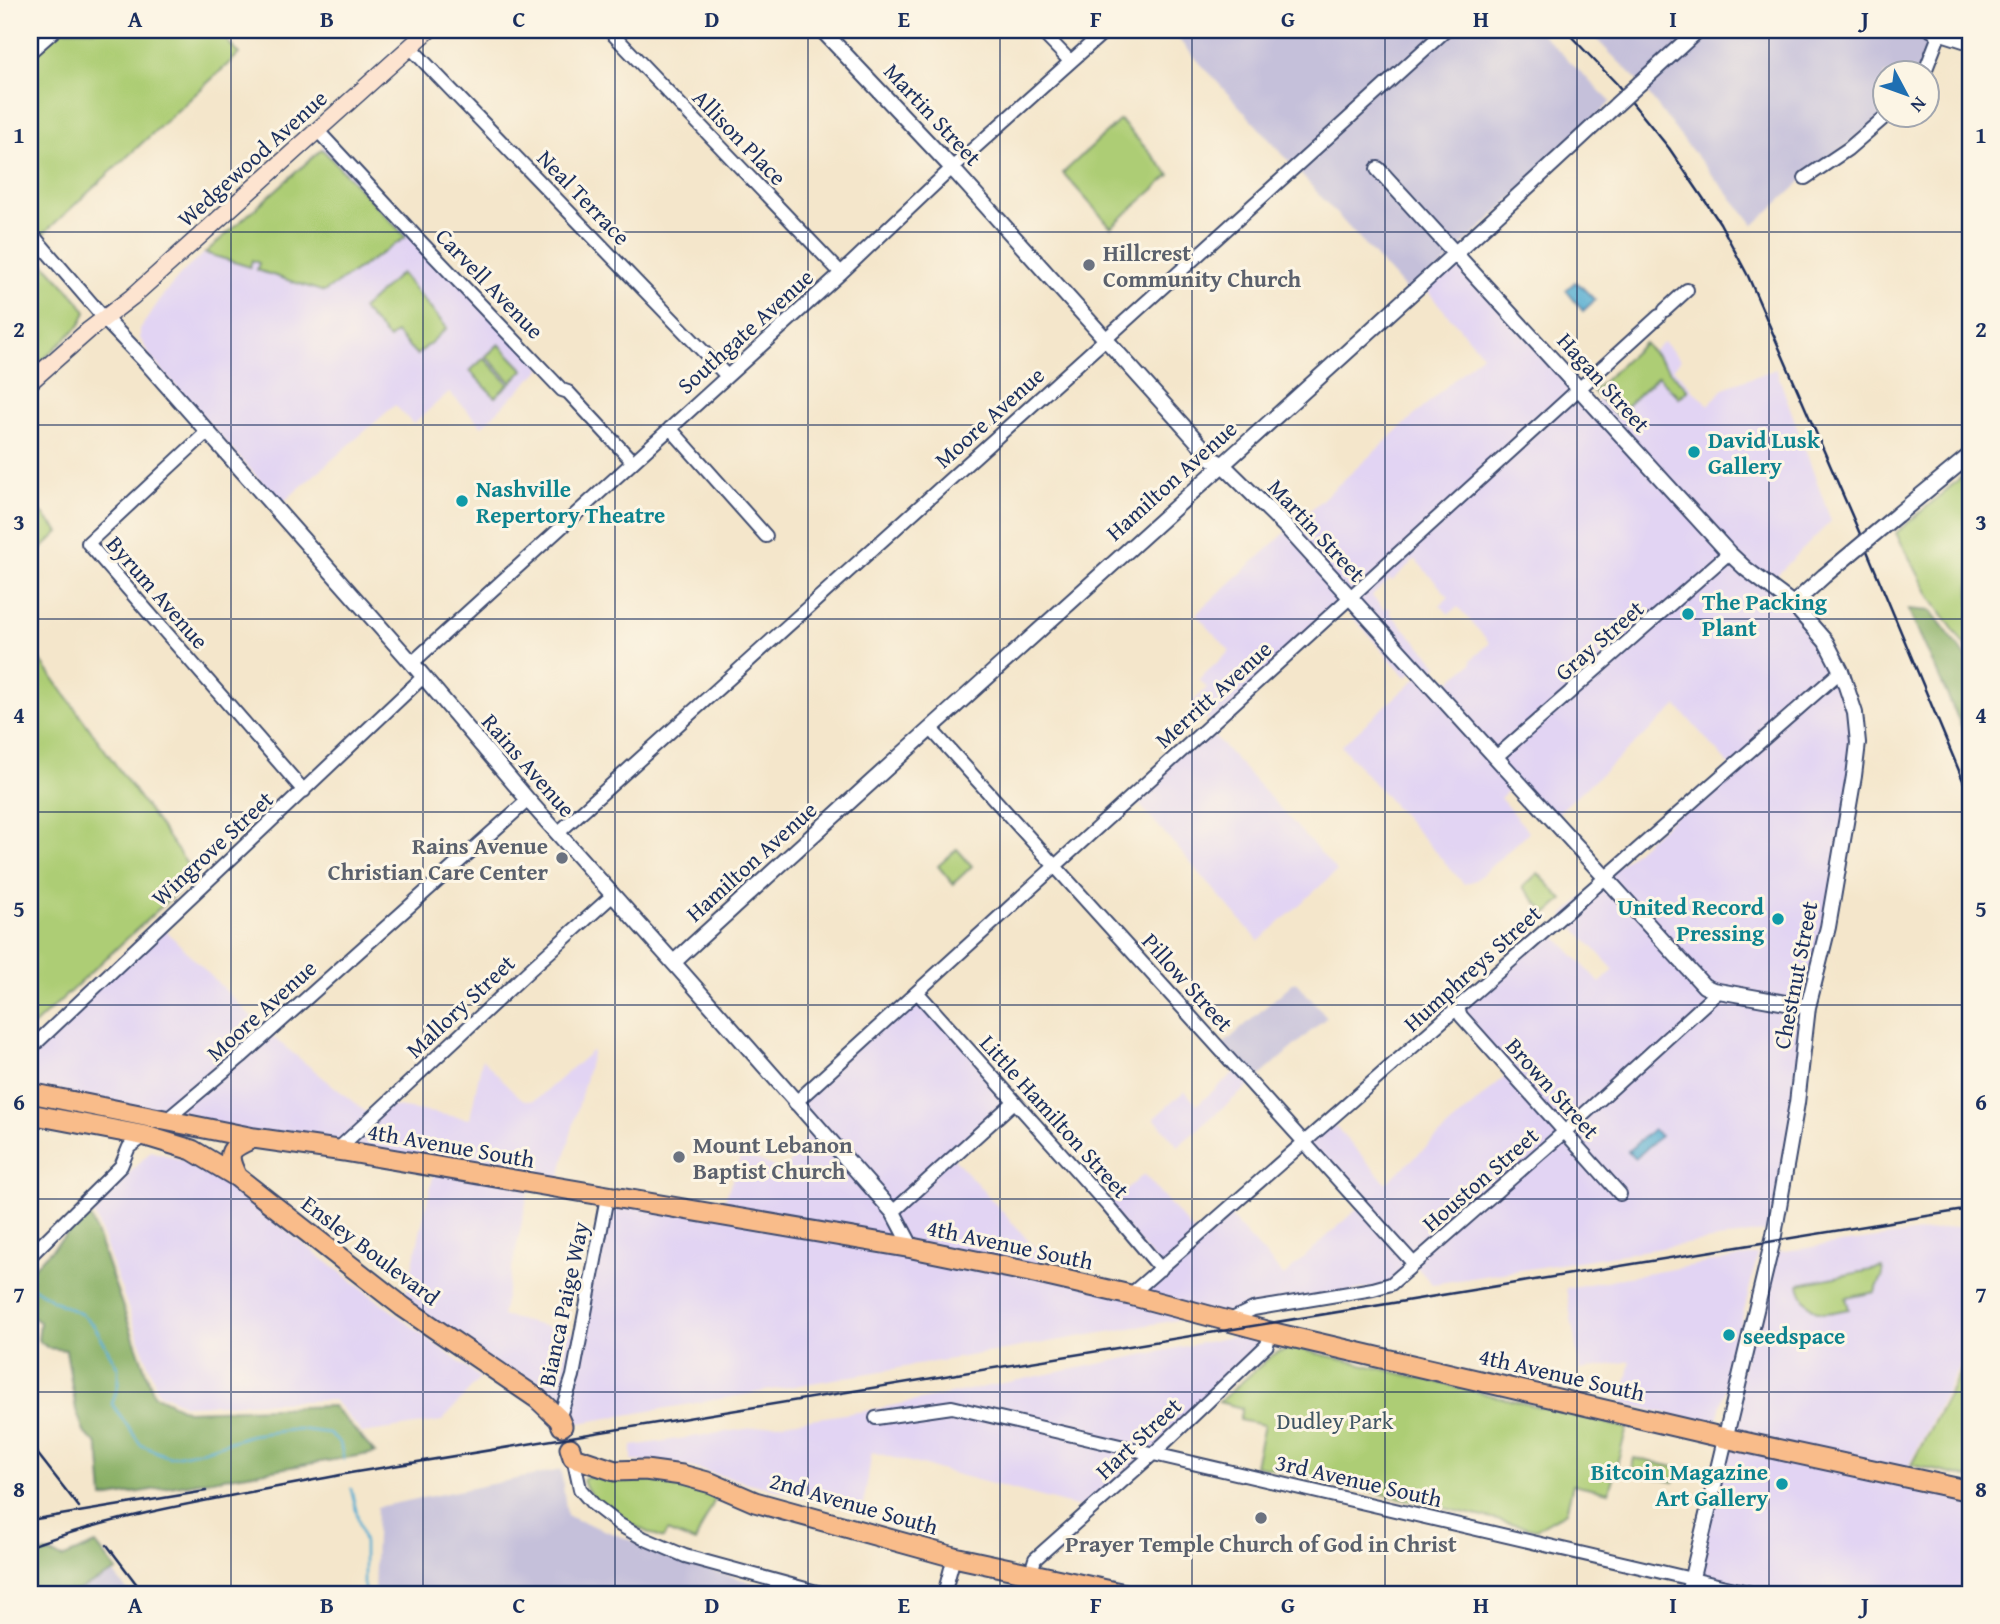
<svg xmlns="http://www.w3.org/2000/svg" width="2000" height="1624" viewBox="0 0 2000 1624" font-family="'Gentium Book Plus',serif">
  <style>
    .built { fill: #e2d4f3; fill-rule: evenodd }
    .industrial { fill: #c5c0da }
    .green { fill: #adcd74; stroke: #647e69; stroke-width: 2 }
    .forest { fill: #8ab066; stroke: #527062; stroke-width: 2 }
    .water { fill: #55add2; stroke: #386e98; stroke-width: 2 }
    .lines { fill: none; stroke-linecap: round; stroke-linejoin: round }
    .stream { stroke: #55add2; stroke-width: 2.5 }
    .minor-casing { stroke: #3c4a6e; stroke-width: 16 }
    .tertiary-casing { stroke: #3c4a6e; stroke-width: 18 }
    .secondary-casing { stroke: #3c4a6e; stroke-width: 19 }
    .primary-casing { stroke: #3c4a6e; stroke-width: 23 }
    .minor { stroke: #fff; stroke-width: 12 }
    .tertiary { stroke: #fff; stroke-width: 14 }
    .secondary { stroke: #fde4d0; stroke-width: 16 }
    .primary { stroke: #f9bc8a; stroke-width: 19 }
    .rail { stroke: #1b2f5e; stroke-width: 2.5 }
    .tertiary-bridge-casing { stroke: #3c4a6e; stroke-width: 18; stroke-linecap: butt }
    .tertiary-bridge { stroke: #fff; stroke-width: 14 }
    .grid { fill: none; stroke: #1b2f5e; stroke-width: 2; stroke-opacity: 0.55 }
    .worship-dot { fill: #6b7280; stroke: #fcf5e5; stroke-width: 2.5 }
    .culture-dot { fill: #0f9aa8; stroke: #fcf5e5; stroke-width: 2.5 }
    .labels { text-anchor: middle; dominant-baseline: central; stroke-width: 6; stroke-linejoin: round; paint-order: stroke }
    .street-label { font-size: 23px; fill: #1b2f5e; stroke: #fcf5e5 }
    .worship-label { font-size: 23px; font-weight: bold; fill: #5b616d; stroke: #fcf5e5; text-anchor: start }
    .culture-label { font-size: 23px; font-weight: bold; fill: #0d838f; stroke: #fcf5e5; text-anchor: start }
    .park-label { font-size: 23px; fill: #405664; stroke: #fcf5e5 }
    .neatline { fill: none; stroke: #1b2f5e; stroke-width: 2.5 }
    .grid-label { font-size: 23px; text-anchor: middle; font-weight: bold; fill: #1b2f5e }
  </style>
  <rect width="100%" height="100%" fill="#fcf5e5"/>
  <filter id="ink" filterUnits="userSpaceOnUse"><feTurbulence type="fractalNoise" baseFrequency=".0143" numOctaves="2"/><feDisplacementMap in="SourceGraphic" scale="14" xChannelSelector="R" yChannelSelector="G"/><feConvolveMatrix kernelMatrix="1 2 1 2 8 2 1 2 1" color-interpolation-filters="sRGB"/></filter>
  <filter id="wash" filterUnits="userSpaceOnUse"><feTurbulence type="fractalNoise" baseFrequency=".00686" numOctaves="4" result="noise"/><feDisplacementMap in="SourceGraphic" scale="28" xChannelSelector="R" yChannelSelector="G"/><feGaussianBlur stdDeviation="1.57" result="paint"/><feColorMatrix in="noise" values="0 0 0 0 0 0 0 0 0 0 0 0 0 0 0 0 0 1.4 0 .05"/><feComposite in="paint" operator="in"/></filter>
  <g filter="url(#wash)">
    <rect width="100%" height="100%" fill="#f4e6cb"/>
    <path class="built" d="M 328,142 L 542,368 L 482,426 L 449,392 L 413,424 L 395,405 L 281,504 L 151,358 L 140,338 L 140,329 L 164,294 L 183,272 Z
      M 1456,255 L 1594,404 L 1663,342 L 1681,360 L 1673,368 L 1708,405 L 1726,387 L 1776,369 L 1831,521 L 1767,585 L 1826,642 L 1858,743 L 1775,1230 L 1432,1284 L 1414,1264 L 1391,1284 L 1253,1309 L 1228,1321 L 1206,1315 L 562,1426 L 403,1307 L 435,1168 L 30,1094 L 30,1050 L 161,926 L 268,1033 L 372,1117 L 385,1105 L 470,1119 L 482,1059 L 516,1094 L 524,1100 L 532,1101 L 538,1098 L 593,1050 L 557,1188 L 530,1184 L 502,1316 L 581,1335 L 607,1197 L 719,1215 L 742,1154 L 784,1171 L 814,1124 L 795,1103 L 917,992 L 1014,1102 L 953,1157 L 1045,1259 L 1030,1271 L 1130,1295 L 1161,1268 L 1108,1206 L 1144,1174 L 1197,1236 L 1226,1212 L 1284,1276 L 1361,1205 L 1306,1143 L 1331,1121 L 1386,1183 L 1510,1072 L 1458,1008 L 1548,928 L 1600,983 L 1614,970 L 1563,915 L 1731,767 L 1677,706 L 1552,818 L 1518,782 L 1500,798 L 1529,832 L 1476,880 L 1464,884 L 1341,746 L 1420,675 L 1415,669 L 1406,677 L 1342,605 L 1212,724 L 1192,703 L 1207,688 L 1199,679 L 1230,651 L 1196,614 L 1482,354 L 1422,285 ZM 1415,559 L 1449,597 L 1440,605 L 1449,614 L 1458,607 L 1490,643 L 1471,660 L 1472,663 L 1449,682 L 1435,668 L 1438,665 L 1389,612 L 1391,610 L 1388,607 L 1384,610 L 1372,596 L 1390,579 L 1392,581 Z
      M 1207,728 L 1337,871 L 1259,941 L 1132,796 Z
      M 1238,1069 L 1251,1084 L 1178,1146 L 1154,1118 L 1185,1091 L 1197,1105 Z
      M 151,1151 L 199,1165 L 480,1378 L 442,1421 L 362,1433 L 334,1400 L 185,1405 L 158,1392 L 93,1210 Z
      M 1970,1225 L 1970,1346 L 1903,1476 L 1970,1491 L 1970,1594 L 1756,1594 L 1723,1588 L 1723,1594 L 1688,1594 L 1770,1253 Z
      M 1758,1254 L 1716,1425 L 1622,1403 L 1631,1361 L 1580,1370 L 1566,1288 Z
      M 1236,1336 L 1267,1345 L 1091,1510 L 872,1452 L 862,1513 L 682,1465 L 632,1461 L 632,1446 L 871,1410 Z"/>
    <path class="industrial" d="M 1170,30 L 1538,30 L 1611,102 L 1411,296 Z
      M 1587,30 L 1932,30 L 1940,33 L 1924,73 L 1884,74 L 1884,116 L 1805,178 L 1754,225 L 1680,136 L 1640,83 Z
      M 1295,981 L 1327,1017 L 1251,1084 L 1219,1048 Z
      M 561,1470 L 567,1516 L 701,1567 L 791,1594 L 374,1594 L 377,1507 Z
      M 98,1553 L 130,1594 L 30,1594 L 30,1582 Z"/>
    <path class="green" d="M 30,30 L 217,30 L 239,54 L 30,246 Z
      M 1120,120 L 1170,175 L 1111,227 L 1063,173 Z
      M 322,149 L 406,237 L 324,292 L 257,270 L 259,263 L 252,260 L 250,267 L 205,253 Z
      M 30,248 L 77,299 L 86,312 L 80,325 L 30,372 Z
      M 401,273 L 447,328 L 417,355 L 396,333 L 389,339 L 362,309 Z
      M 1644,343 L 1688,390 L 1679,398 L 1658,376 L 1616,416 L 1593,391 Z
      M 499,344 L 524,370 L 511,382 L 486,356 Z
      M 484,358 L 509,384 L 495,397 L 470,371 Z
      M 1970,470 L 1970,653 L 1931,598 L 1896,533 Z
      M 30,500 L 59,532 L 30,560 Z
      M 30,646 L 195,875 L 30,1029 L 30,645 Z
      M 957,849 L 972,866 L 953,884 L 938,866 Z
      M 1538,873 L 1563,900 L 1547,914 L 1523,887 Z
      M 1882,1268 L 1883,1275 L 1875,1292 L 1846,1298 L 1849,1309 C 1841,1310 1833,1313 1825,1313 C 1813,1314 1800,1295 1799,1284 Z
      M 1295,1348 L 1627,1428 L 1609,1492 L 1573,1484 L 1566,1512 L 1536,1529 L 1255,1465 L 1264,1425 L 1239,1420 L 1242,1408 L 1219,1402 L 1270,1357 L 1278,1352 Z
      M 1970,1354 L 1970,1478 L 1911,1465 Z
      M 1634,1458 L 1678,1468 L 1674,1482 L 1631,1472 Z
      M 591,1476 C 617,1481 643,1478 668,1482 C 685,1484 700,1491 716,1497 L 695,1542 L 667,1531 L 663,1539 C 637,1528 594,1509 583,1481 L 586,1477 Z"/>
    <path class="forest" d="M 1908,609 L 1931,611 L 1970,662 L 1970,745 Z
      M 89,1212 L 154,1395 L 187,1411 L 333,1406 L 375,1453 L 103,1498 L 100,1457 L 96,1443 L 85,1434 L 76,1410 L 66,1350 L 48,1348 L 38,1340 L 40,1322 L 30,1316 L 30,1271 Z
      M 96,1544 L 117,1571 L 70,1594 L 30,1594 L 30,1558 L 45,1552 L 62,1558 Z"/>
    <path class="water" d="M 1575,282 L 1579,284 L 1595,300 L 1583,311 L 1566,290 Z
      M 1653,1129 L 1660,1136 L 1636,1158 L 1628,1151 Z"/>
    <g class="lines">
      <path class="stream" d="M 30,1285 L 52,1300 L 83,1315 L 95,1327 L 118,1368 L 118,1385 L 112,1404 L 141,1445 L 169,1457 L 204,1450 L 251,1435 L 298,1429 L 329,1433 L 340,1443 L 344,1460
        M 351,1489 L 364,1543 L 364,1594"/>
    </g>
  </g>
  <g filter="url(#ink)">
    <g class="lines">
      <g class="minor-casing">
        <path id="minor" d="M 609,30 L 841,273
          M 1040,30 L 1070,61
          M 410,47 L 727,376
          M 30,52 L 55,30
          M 1924,74 L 1940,33
          M 318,131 L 419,240 L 562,390 L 568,392 L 633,462
          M 1805,178 L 1848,149 L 1886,116
          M 30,232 L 104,318
          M 1665,310 L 1687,290
          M 670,428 L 766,536
          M 207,432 L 88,543 L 304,791
          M 412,663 L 841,273 L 952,168 L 1106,30
          M 931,729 L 1414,1264
          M 1496,757 L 1729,553
          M 558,833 L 1100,344 L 1446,30
          M 917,992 L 1108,1206 L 1161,1269
          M 1458,1008 L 1461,1016 L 1620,1194
          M 30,1049 L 423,677
          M 795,1103 L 1659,316
          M 165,1121 L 241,1057 L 528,800
          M 337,1150 L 534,966 L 613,895
          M 893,1212 L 1014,1102
          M 30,1256 L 121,1166 L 129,1147 L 148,1134
          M 1130,1295 L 1841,671
          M 1228,1321 L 1253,1309 L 1373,1289 L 1391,1284 L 1571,1126 L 1719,991
          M 876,1418 L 952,1407 L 1756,1594
          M 559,1419 L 573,1376 L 607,1197
          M 573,1457 L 580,1489 L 593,1504 L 620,1525 L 643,1538 L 685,1556 L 824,1594
          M 1031,1572 L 1035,1559 L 1154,1453 L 1267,1345 L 1270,1332
          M 944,1594 L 954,1557"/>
      </g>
      <g class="tertiary-casing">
        <path id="tertiary" d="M 822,30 L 952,168 L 1213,459 L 1222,464 L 1288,529 L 1704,986 L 1713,990 L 1808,1007
          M 1932,30 L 1970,42
          M 1640,83 L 1698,30
          M 1378,169 L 1729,553 L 1746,569 L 1793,604 L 1826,642 L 1841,671 L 1855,713 L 1858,743 L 1854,776 L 1828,927 L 1808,1007 L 1797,1103 L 1774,1235 L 1688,1594
          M 104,318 L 146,362 L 412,663 L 528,800 L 679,969 L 893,1212 L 912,1248
          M 1897,515 L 1970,455
          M 1793,604 L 1824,576
          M 674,962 C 986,675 1305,395 1616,105"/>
      </g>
      <g class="secondary-casing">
        <path id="secondary" d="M 30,382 L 89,330 L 132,297 L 429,30"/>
      </g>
      <g class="primary-casing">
        <path id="primary" d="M 30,1093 L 254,1138 L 344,1151 L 912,1248 L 1030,1272 L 1130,1295 L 1270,1332 L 1725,1438 L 1970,1491
          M 30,1114 L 146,1136 L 192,1150 L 237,1177 L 403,1307 L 538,1399 L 559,1419 L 562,1426
          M 237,1177 C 224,1152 230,1148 254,1138
          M 570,1448 L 573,1457 L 615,1471 L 645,1470 L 682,1475 L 711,1483 L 755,1502 L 954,1557 L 1125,1594"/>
      </g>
      <use href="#minor" class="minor"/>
      <use href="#tertiary" class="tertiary"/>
      <use href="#secondary" class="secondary"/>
      <use href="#primary" class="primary"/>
      <path class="rail" d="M 1565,30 L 1616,83 L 1669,148 L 1720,223 L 1748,276 L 1860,534 L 1970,797
        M 30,1444 L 79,1507
        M 30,1520 L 206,1491
        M 107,1545 L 144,1594
        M 30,1546 C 134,1509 243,1495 350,1473 L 1970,1209"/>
      <g class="tertiary-bridge-casing">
        <path id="tertiary-bridge" d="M 1616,105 L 1640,83
          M 1824,576 L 1897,515"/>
      </g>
      <use href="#tertiary-bridge" class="tertiary-bridge"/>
    </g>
  </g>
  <path class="grid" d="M 231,30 L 231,1594M 423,30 L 423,1594M 615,30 L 615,1594M 808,30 L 808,1594M 1000,30 L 1000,1594M 1192,30 L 1192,1594M 1385,30 L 1385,1594M 1577,30 L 1577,1594M 1769,30 L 1769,1594M 30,232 L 1970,232M 30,425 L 1970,425M 30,619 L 1970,619M 30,812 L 1970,812M 30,1005 L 1970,1005M 30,1199 L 1970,1199M 30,1392 L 1970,1392"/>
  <g class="worship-dot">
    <circle cx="1089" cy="265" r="7"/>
    <circle cx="562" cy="858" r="7"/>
    <circle cx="679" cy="1157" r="7"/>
    <circle cx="1261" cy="1518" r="7"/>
  </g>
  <g class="culture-dot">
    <circle cx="1694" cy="452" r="7"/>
    <circle cx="462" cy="501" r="7"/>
    <circle cx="1688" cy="614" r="7"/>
    <circle cx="1778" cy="919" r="7"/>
    <circle cx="1729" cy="1335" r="7"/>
    <circle cx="1782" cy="1484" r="7"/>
  </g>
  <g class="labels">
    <g class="street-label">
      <text transform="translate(933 114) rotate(47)">Martin Street</text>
      <text transform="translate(740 137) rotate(46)">Allison Place</text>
      <text transform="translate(252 158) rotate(-42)">Wedgewood Avenue</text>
      <text transform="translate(584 197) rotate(46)">Neal Terrace</text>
      <text transform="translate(490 283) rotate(46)">Carvell Avenue</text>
      <text transform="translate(745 331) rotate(-42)">Southgate Avenue</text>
      <text transform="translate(1604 382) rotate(48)">Hagan Street</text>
      <text transform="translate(989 417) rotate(-42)">Moore Avenue</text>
      <text transform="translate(1171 480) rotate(-42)">Hamilton Avenue</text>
      <text transform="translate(1317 530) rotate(47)">Martin Street</text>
      <text transform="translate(158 592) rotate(49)">Byrum Avenue</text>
      <text transform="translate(1599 640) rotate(-41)">Gray Street</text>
      <text transform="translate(1213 694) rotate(-42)">Merritt Avenue</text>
      <text transform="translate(529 765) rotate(49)">Rains Avenue</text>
      <text transform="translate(212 848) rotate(-43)">Wingrove Street</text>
      <text transform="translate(751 861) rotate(-42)">Hamilton Avenue</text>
      <text transform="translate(1472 968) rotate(-42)">Humphreys Street</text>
      <text transform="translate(1795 975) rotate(-79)">Chestnut Street</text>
      <text transform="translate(1188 982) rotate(48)">Pillow Street</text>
      <text transform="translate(460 1006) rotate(-43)">Mallory Street</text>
      <text transform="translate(261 1010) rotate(-42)">Moore Avenue</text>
      <text transform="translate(1553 1088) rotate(48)">Brown Street</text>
      <text transform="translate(1055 1116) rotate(48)">Little Hamilton Street</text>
      <text transform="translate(451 1145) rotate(10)">4th Avenue South</text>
      <text transform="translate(1480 1179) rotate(-41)">Houston Street</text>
      <text transform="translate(1010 1244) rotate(12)">4th Avenue South</text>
      <text transform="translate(371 1250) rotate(37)">Ensley Boulevard</text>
      <text transform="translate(563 1304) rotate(-78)">Bianca Paige Way</text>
      <text transform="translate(1562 1374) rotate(13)">4th Avenue South</text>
      <text transform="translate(1138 1438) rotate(-43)">Hart Street</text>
      <text transform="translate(1359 1480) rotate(13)">3rd Avenue South</text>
      <text transform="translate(854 1503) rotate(16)">2nd Avenue South</text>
    </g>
    <g class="worship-label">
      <text x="1103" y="252">Hillcrest<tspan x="1103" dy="26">Community Church</tspan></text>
      <text x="548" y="845" text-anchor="end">Rains Avenue<tspan x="548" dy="26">Christian Care Center</tspan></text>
      <text x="693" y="1144">Mount Lebanon<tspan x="693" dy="26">Baptist Church</tspan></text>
      <text x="1261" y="1543" text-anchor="middle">Prayer Temple Church of God in Christ</text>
    </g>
    <g class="culture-label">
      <text x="1708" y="439">David Lusk<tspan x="1708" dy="26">Gallery</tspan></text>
      <text x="476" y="488">Nashville<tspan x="476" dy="26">Repertory Theatre</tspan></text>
      <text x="1702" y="601">The Packing<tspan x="1702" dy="26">Plant</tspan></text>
      <text x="1764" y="906" text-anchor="end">United Record<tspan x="1764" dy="26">Pressing</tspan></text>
      <text x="1743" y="1335">seedspace</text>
      <text x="1768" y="1471" text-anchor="end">Bitcoin Magazine<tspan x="1768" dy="26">Art Gallery</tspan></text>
    </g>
    <g class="park-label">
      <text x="1335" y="1420">Dudley Park</text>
    </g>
  </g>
  <rect width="2000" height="1624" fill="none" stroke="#fcf5e5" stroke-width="77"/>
  <g transform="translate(1906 94) rotate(131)"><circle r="33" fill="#fcf5e5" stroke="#a2a6af" stroke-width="2"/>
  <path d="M0-5L12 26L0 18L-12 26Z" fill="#1f6fb2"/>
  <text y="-10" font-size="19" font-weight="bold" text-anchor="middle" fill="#1b2f5e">N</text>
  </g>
  <rect x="38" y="38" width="1924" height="1548" class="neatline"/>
  <g class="grid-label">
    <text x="135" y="27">A</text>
    <text x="327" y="27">B</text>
    <text x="519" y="27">C</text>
    <text x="712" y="27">D</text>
    <text x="904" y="27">E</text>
    <text x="1096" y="27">F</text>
    <text x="1288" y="27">G</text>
    <text x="1481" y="27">H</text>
    <text x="1673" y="27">I</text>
    <text x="1865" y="27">J</text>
    <text x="19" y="143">1</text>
    <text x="1981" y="143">1</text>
    <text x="19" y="337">2</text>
    <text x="1981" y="337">2</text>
    <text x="19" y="530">3</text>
    <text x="1981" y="530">3</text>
    <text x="19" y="723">4</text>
    <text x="1981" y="723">4</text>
    <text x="19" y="917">5</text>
    <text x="1981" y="917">5</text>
    <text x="19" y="1110">6</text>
    <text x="1981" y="1110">6</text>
    <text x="19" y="1303">7</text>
    <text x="1981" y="1303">7</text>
    <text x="19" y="1497">8</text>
    <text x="1981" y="1497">8</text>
    <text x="135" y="1613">A</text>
    <text x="327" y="1613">B</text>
    <text x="519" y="1613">C</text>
    <text x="712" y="1613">D</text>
    <text x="904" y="1613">E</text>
    <text x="1096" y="1613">F</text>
    <text x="1288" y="1613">G</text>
    <text x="1481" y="1613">H</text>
    <text x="1673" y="1613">I</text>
    <text x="1865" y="1613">J</text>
  </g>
</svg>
